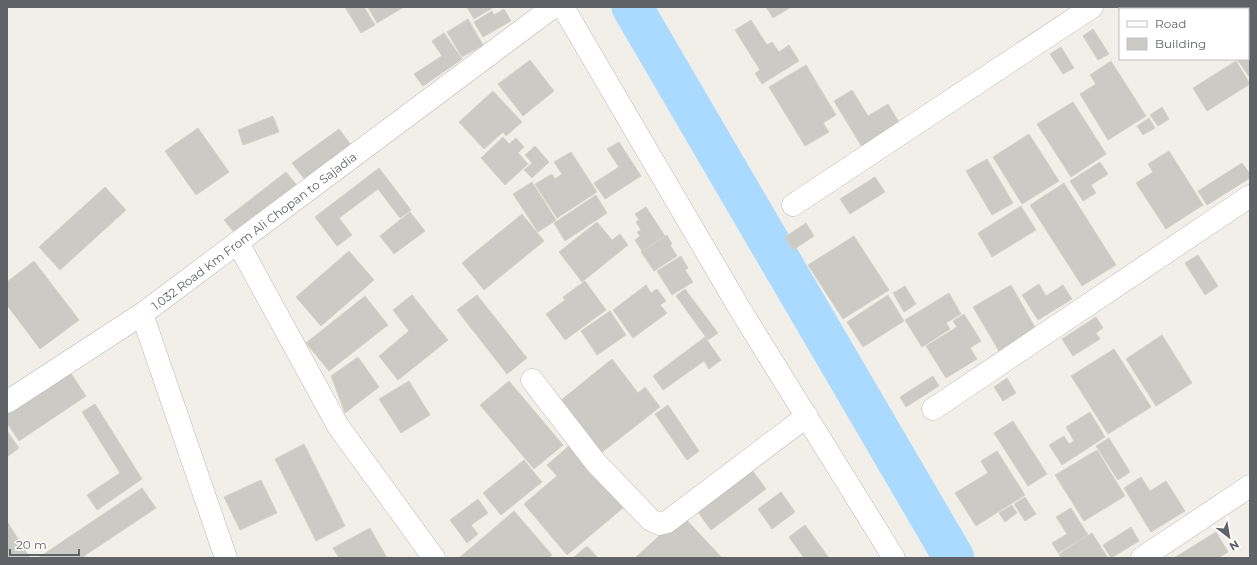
<svg xmlns="http://www.w3.org/2000/svg" width="1257" height="565" viewBox="0 0 1257 565" font-family="Montserrat,sans-serif">
  <style>
    .lines { fill: none; stroke-linecap: round; stroke-linejoin: round }
    .river { stroke: #aadaff; stroke-width: 41 }
    .building { fill: #cccac5; stroke: #d6d1c6 }
    .minor-casing { stroke: #b5b8bc; stroke-width: 23 }
    .minor { stroke: #fff; stroke-width: 22 }
    .labels { text-anchor: middle; dominant-baseline: central; stroke-width: 4; stroke-linejoin: round; paint-order: stroke }
    .street-label { font-size: 12px; fill: #5f6368; stroke: #fff }
  </style>
  <rect width="100%" height="100%" fill="#f1efe8"/>
  <g class="lines">
    <path class="river" d="M 632,7 L 954,558"/>
  </g>
  <path class="building" d="M 345,7 L 364,7 L 375,25 L 361,33 Z
    M 368,7 L 404,7 L 377,23 Z
    M 467,7 L 494,7 L 474,19 Z
    M 766,7 L 791,7 L 773,18 Z
    M 1218,7 L 1250,7 L 1250,42 L 1248,43 L 1248,9 L 1219,9 Z
    M 504,9 L 511,21 L 483,37 L 474,22 L 492,11 L 494,15 Z
    M 468,19 L 483,45 L 462,57 L 447,32 Z
    M 751,20 L 767,45 L 772,42 L 779,52 L 789,45 L 799,61 L 762,84 L 755,73 L 760,70 L 735,30 Z
    M 1093,29 L 1109,54 L 1098,60 L 1083,36 Z
    M 444,33 L 462,59 L 423,86 L 414,74 L 442,56 L 432,41 Z
    M 1061,47 L 1074,68 L 1063,74 L 1050,54 Z
    M 1250,48 L 1250,78 L 1237,59 L 1248,59 L 1248,49 Z
    M 530,60 L 554,91 L 523,116 L 498,84 Z
    M 1111,61 L 1146,116 L 1108,140 L 1080,94 L 1096,84 L 1090,75 Z
    M 1236,61 L 1250,84 L 1207,111 L 1193,88 Z
    M 806,65 L 836,115 L 823,123 L 829,132 L 805,146 L 769,87 Z
    M 852,90 L 868,116 L 888,104 L 900,124 L 862,147 L 834,101 Z
    M 493,91 L 522,122 L 506,136 L 503,132 L 484,149 L 459,122 Z
    M 1073,102 L 1106,154 L 1071,177 L 1037,124 Z
    M 1162,107 L 1169,119 L 1158,126 L 1150,115 Z
    M 273,116 L 279,132 L 243,145 L 238,130 Z
    M 1149,118 L 1155,128 L 1143,135 L 1137,126 Z
    M 198,128 L 229,172 L 196,195 L 165,151 Z
    M 339,129 L 352,146 L 305,180 L 292,163 Z
    M 1029,134 L 1059,181 L 1022,204 L 993,157 Z
    M 503,137 L 509,144 L 516,138 L 524,147 L 518,153 L 528,164 L 505,185 L 481,158 Z
    M 619,142 L 641,176 L 605,199 L 594,183 L 619,167 L 607,149 Z
    M 535,146 L 549,162 L 532,178 L 524,170 L 532,163 L 525,155 Z
    M 1169,151 L 1203,205 L 1166,229 L 1136,183 L 1153,172 L 1148,164 Z
    M 571,152 L 597,192 L 557,218 L 535,184 L 552,174 L 555,179 L 562,174 L 554,162 Z
    M 987,159 L 1013,203 L 992,215 L 966,171 Z
    M 1100,162 L 1108,174 L 1091,185 L 1096,193 L 1083,201 L 1070,181 Z
    M 1242,163 L 1250,174 L 1250,178 L 1207,205 L 1198,191 Z
    M 379,168 L 411,210 L 400,218 L 378,189 L 339,218 L 352,235 L 337,246 L 315,217 Z
    M 286,172 L 299,188 L 237,236 L 224,220 Z
    M 875,177 L 885,192 L 850,214 L 840,199 Z
    M 532,182 L 556,220 L 538,232 L 513,194 Z
    M 1064,183 L 1116,265 L 1082,286 L 1030,205 Z
    M 105,187 L 126,210 L 60,270 L 39,247 Z
    M 596,195 L 607,213 L 565,241 L 554,223 Z
    M 1021,206 L 1036,230 L 992,257 L 978,233 Z
    M 646,207 L 665,236 L 642,251 L 635,240 L 640,236 L 637,232 L 641,230 L 636,222 L 639,220 L 635,214 Z
    M 410,212 L 425,231 L 394,254 L 380,236 Z
    M 522,214 L 544,241 L 484,290 L 462,263 Z
    M 597,222 L 612,240 L 620,234 L 628,245 L 582,282 L 559,252 Z
    M 806,223 L 814,236 L 793,250 L 785,237 Z
    M 667,235 L 672,244 L 670,245 L 677,256 L 654,271 L 641,252 Z
    M 854,236 L 889,290 L 843,319 L 808,265 Z
    M 349,251 L 374,280 L 321,326 L 296,297 Z
    M 1198,255 L 1218,286 L 1205,295 L 1185,263 Z
    M 681,256 L 688,268 L 685,270 L 693,282 L 672,295 L 657,271 Z
    M 34,261 L 79,320 L 40,349 L 7,305 L 7,282 Z
    M 585,281 L 606,310 L 565,340 L 546,314 L 565,300 L 563,297 Z
    M 1039,284 L 1046,296 L 1063,285 L 1072,299 L 1038,320 L 1022,295 Z
    M 646,285 L 651,293 L 657,289 L 666,301 L 660,305 L 667,313 L 633,338 L 613,310 Z
    M 1011,285 L 1036,329 L 999,351 L 973,307 Z
    M 905,286 L 916,304 L 904,312 L 893,293 Z
    M 685,289 L 718,333 L 708,340 L 676,296 Z
    M 949,293 L 961,314 L 946,323 L 950,329 L 922,347 L 905,320 Z
    M 412,295 L 448,340 L 398,380 L 379,356 L 409,331 L 393,310 Z
    M 477,295 L 527,358 L 507,374 L 457,310 Z
    M 888,295 L 904,321 L 863,347 L 847,322 Z
    M 365,296 L 388,325 L 329,371 L 306,343 Z
    M 610,311 L 626,335 L 597,355 L 581,331 Z
    M 964,314 L 981,341 L 970,348 L 977,359 L 946,378 L 926,346 L 957,327 L 953,321 Z
    M 1096,317 L 1103,328 L 1096,333 L 1100,339 L 1073,356 L 1062,339 Z
    M 1162,335 L 1192,383 L 1156,406 L 1126,359 Z
    M 705,337 L 721,360 L 709,369 L 704,361 L 663,390 L 653,376 Z
    M 1114,349 L 1151,407 L 1108,434 L 1071,376 Z
    M 358,357 L 379,387 L 345,413 L 331,376 Z
    M 612,359 L 638,393 L 645,387 L 660,407 L 601,453 L 560,401 Z
    M 70,372 L 86,396 L 19,441 L 7,423 L 7,414 Z
    M 933,376 L 939,386 L 906,407 L 900,397 Z
    M 1007,378 L 1016,393 L 1003,401 L 994,387 Z
    M 409,381 L 430,415 L 401,433 L 379,399 Z
    M 509,381 L 563,445 L 534,469 L 480,405 Z
    M 95,404 L 142,479 L 97,510 L 87,495 L 120,473 L 82,412 Z
    M 668,405 L 699,451 L 687,460 L 655,414 Z
    M 1090,412 L 1105,437 L 1062,465 L 1049,445 L 1064,436 L 1069,444 L 1074,441 L 1066,427 Z
    M 1013,421 L 1047,474 L 1028,486 L 994,433 Z
    M 7,431 L 19,448 L 7,457 Z
    M 1109,438 L 1130,472 L 1118,480 L 1096,446 Z
    M 304,444 L 345,526 L 316,541 L 275,459 Z
    M 570,445 L 623,508 L 567,555 L 524,504 L 557,476 L 547,465 Z
    M 1097,450 L 1125,496 L 1084,521 L 1055,475 Z
    M 997,451 L 1025,495 L 976,526 L 955,493 L 988,473 L 981,461 Z
    M 524,460 L 542,482 L 501,515 L 483,493 Z
    M 750,467 L 766,489 L 711,530 L 695,508 Z
    M 1141,477 L 1150,491 L 1166,481 L 1185,511 L 1151,532 L 1124,488 Z
    M 261,480 L 277,513 L 240,530 L 224,497 Z
    M 142,488 L 156,508 L 81,558 L 38,558 Z
    M 781,492 L 795,512 L 772,529 L 758,509 Z
    M 1025,497 L 1036,514 L 1025,521 L 1014,504 Z
    M 478,499 L 488,513 L 471,525 L 478,534 L 467,543 L 450,520 Z
    M 1012,505 L 1017,513 L 1005,522 L 999,513 Z
    M 1071,508 L 1088,535 L 1058,553 L 1052,543 L 1067,534 L 1056,517 Z
    M 514,511 L 552,555 L 549,558 L 459,558 Z
    M 682,515 L 722,558 L 635,558 Z
    M 8,523 L 30,558 L 8,558 L 7,557 L 7,524 Z
    M 805,525 L 829,558 L 804,558 L 789,537 Z
    M 1131,527 L 1139,541 L 1111,558 L 1103,545 Z
    M 370,528 L 387,558 L 339,558 L 333,548 Z
    M 1216,532 L 1228,552 L 1218,558 L 1174,558 Z
    M 1092,533 L 1108,558 L 1061,558 L 1059,554 Z
    M 587,546 L 598,558 L 573,558 Z"/>
  <g class="lines">
    <g class="minor-casing">
      <path id="minor" d="M 563,7 L 741,311 L 894,558
        M 793,205 L 1092,7
        M 238,243 L 338,426 L 434,558
        M 532,380 L 596,463 L 651,520 L 659,524 L 667,522 L 807,416
        M 7,402 L 142,314
        M 933,409 L 1250,196
        M 226,558 L 142,314 L 553,7
        M 1142,558 L 1250,486"/>
    </g>
    <use href="#minor" class="minor"/>
  </g>
  <g class="labels">
    <g class="street-label">
      <text transform="translate(254 231) rotate(-37)">1.032 Road Km From Ali Chopan to Sajadia</text>
    </g>
  </g>
  <rect width="1257" height="565" fill="none" stroke="#5f6368" stroke-width="16"/>
  <rect x="1119" y="8" width="130" height="52" fill="#ffffff" stroke="#bfc1c3"/>
  <rect x="1127" y="21" width="20" height="6" fill="#ffffff" stroke="#bfc1c3"/>
  <text x="1155" y="28" font-size="12" fill="#5f6368">Road</text>
  <rect x="1127" y="38" width="20" height="12" fill="#cccac5" stroke="#bfc1c3"/>
  <text x="1155" y="48" font-size="12" fill="#5f6368">Building</text>
  <g transform="translate(1229 537) rotate(149)" stroke="#ffffff" stroke-width="3" paint-order="stroke">
  <path d="M0-3L7 15L0 10L-7 15Z" fill="#5f6368"/>
  <text y="-6" font-size="11" font-weight="bold" text-anchor="middle" fill="#5f6368">N</text>
  </g>
  <path d="M10 549v6h69v-6" fill="none" stroke="#5f6368" stroke-width="2"/>
  <text x="16" y="549" font-size="12" fill="#5f6368" stroke="#ffffff" stroke-width="3" paint-order="stroke">20 m</text>
</svg>
